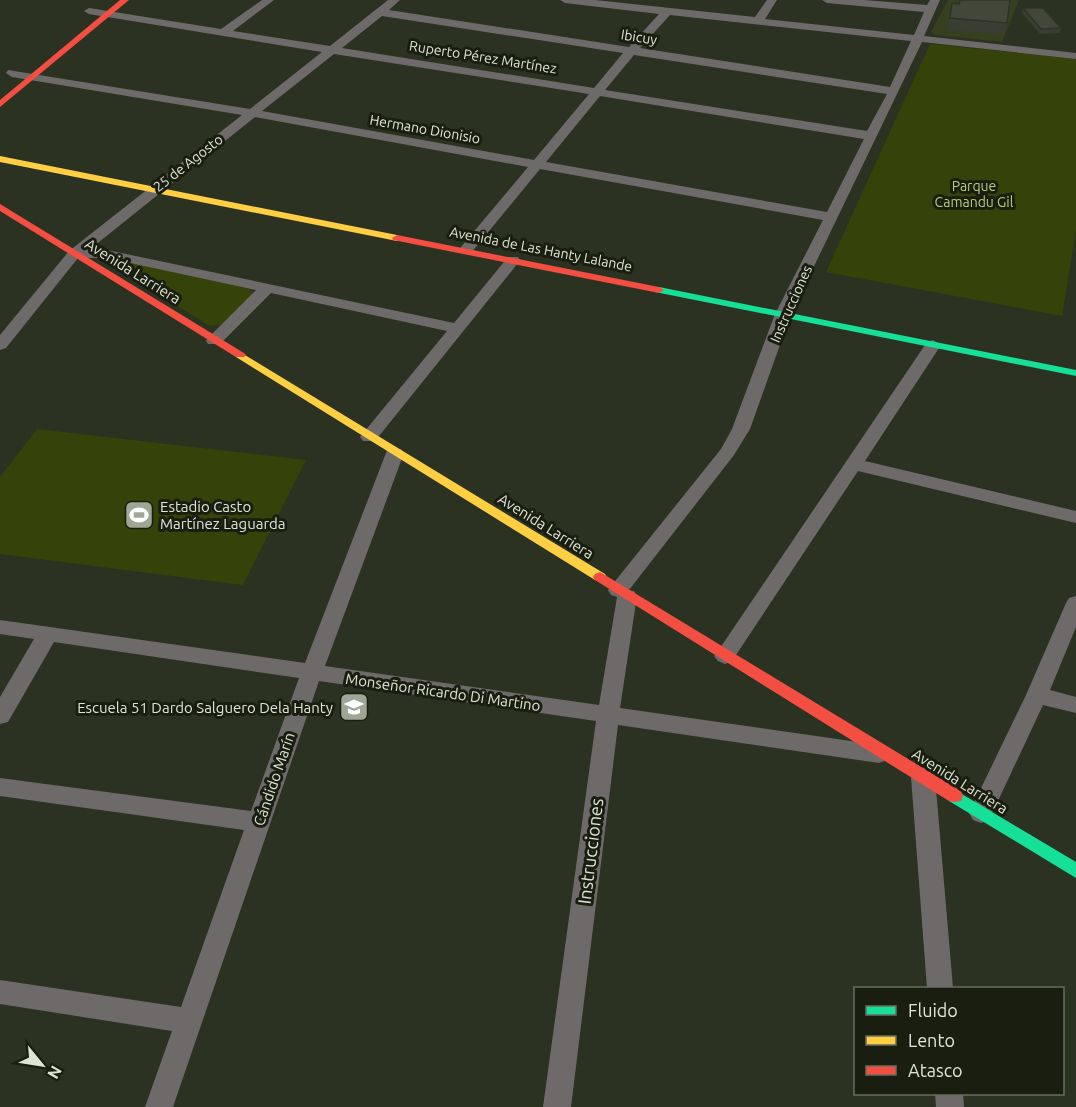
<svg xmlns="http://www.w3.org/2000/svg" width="1076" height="1107" viewBox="0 0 1076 1107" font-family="Ubuntu,sans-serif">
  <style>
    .built { fill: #36401e }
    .green { fill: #354209 }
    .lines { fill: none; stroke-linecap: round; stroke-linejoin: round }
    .street { fill: #6e6a6a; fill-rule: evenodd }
    .fast { fill: #16e098; fill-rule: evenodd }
    .slow { fill: #ffcf43; fill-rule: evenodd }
    .jam { fill: #f24e42; fill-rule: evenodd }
    .wall { fill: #3a3d32 }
    .building { fill: #43473a; stroke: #2f3229; stroke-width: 1.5 }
    .labels { text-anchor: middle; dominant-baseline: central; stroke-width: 6; stroke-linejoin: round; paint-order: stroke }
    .far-street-label { font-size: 14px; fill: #dfe5d4; stroke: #1a1e11 }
    .far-park-label { font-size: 14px; fill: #b4cf77; stroke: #1a1e11 }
    .street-label { font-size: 15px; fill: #dfe5d4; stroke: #1a1e11 }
    .poi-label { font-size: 15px; fill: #dfe5d4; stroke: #1a1e11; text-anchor: start }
    .near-street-label { font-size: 18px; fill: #dfe5d4; stroke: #1a1e11 }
  </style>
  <rect width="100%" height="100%" fill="#2c3221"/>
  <path class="built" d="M 948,0 L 1019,0 L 1002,42 L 936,35 L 931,32 Z"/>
  <path class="green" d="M 930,44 L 1076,59 L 1076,230 L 1062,316 L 826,272 Z
    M 129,262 L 249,288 L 253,291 L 252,295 L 222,325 L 210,326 L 115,268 L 119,263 Z
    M 37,429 L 306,460 L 243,585 L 0,554 L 0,477 Z"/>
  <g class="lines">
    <path class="street" d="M 262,0 L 274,0 L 233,31 L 330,46 L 388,0 L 400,0 L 389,10 L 629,47 L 659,14 L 565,3 L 560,0 L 595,0 L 755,17 L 767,0 L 777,0 L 765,19 L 914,35 L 924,12 L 827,3 L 822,0 L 864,0 L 927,5 L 930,0 L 940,0 L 924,36 L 1076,53 L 1076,59 L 922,42 L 791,314 L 750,429 L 734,455 L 629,590 L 634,591 L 637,596 L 620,708 L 879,745 L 887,748 L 890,754 L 887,760 L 879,763 L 618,725 L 571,1107 L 543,1107 L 596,721 L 319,681 L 173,1107 L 145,1107 L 172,1031 L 0,1004 L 0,980 L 181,1007 L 244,830 L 0,796 L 0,778 L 251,811 L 299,678 L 54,642 L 8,722 L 0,724 L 0,697 L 34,639 L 0,634 L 0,620 L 305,663 L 386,453 L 389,449 L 401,449 L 404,453 L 325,666 L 599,705 L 617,597 L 611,595 L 608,590 L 721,449 L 732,429 L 775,314 L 823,220 L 540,169 L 471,253 L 461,253 L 459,250 L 461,247 L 528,167 L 255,117 L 89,250 L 107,250 L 454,323 L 508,257 L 518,257 L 520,260 L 518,263 L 375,441 L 363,441 L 360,437 L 447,331 L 271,293 L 220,344 L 208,344 L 206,341 L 208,338 L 256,290 L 107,258 L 78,258 L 6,348 L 0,350 L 0,335 L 69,251 L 242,115 L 12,77 L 6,73 L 8,70 L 250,109 L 322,52 L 89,14 L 84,11 L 89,8 L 221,29 ZM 670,15 L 911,41 L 890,87 L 640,48 ZM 382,16 L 623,53 L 594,88 L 342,48 ZM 334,54 L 589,94 L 534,160 L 262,111 ZM 634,55 L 887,94 L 867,131 L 605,90 ZM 600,96 L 864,139 L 827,212 L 546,162 Z
      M 933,340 L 941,345 L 865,461 L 1076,511 L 1076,523 L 858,471 L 732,661 L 725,664 L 718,661 L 714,656 L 718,651 L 927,342 Z
      M 1076,596 L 1076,627 L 1050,690 L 1076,697 L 1076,713 L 1043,705 L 989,820 L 981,823 L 973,820 L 969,813 L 1026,695 L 1066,603 L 1069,598 Z
      M 923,768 L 931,771 L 935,777 L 953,988 L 927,988 L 911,777 L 915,771 Z
      M 935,1094 L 963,1094 L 964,1107 L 936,1107 Z"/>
    <path class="fast" d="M 659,287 L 1076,370 L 1076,376 L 655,292 L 655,288 Z
      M 955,790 L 1076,862 L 1076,878 L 949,801 L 947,796 L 949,791 Z"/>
    <path class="slow" d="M 0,156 L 397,235 L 402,238 L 397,241 L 0,162 Z
      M 240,352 L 605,574 L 607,577 L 605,580 L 595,580 L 236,357 L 236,353 Z"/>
    <path class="jam" d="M 120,0 L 129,0 L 0,107 L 0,100 Z
      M 0,204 L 244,353 L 246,355 L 244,357 L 236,357 L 0,211 Z
      M 397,235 L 659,287 L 664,290 L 659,293 L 393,240 L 392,238 Z
      M 600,572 L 961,791 L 963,796 L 961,801 L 955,802 L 949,801 L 595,580 L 593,577 L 595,574 Z"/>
  </g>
  <path class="wall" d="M 952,3 L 959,4 L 1007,23 L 1005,34 L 947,30 Z
    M 1023,8 L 1061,28 L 1060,33 L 1040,34 L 1022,13 Z"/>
  <path class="building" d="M 960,0 L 1010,0 L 1007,23 L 950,18 L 952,3 L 959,4 Z
    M 1023,8 L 1043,8 L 1061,28 L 1041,29 Z"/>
  <defs>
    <g id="stadium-square" transform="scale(1.5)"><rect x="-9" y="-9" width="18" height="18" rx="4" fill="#a0a695" stroke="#1a1e11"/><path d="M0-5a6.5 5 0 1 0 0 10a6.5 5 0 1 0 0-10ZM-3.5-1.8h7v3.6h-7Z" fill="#fff"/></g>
    <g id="school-square" transform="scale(1.5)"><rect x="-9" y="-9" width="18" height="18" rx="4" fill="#a0a695" stroke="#1a1e11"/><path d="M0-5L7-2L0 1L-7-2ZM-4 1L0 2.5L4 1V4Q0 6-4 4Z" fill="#fff"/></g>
  </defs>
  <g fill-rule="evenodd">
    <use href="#stadium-square" x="139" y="515"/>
    <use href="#school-square" x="354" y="707"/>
  </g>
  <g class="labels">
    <g class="far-street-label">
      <text transform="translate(639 37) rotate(9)">Ibicuy</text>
      <text transform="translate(483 57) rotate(9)">Ruperto Pérez Martínez</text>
      <text transform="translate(425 129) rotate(10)">Hermano Dionisio</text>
      <text transform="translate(188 163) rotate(-38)">25 de Agosto</text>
      <text transform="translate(541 249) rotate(11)">Avenida de Las Hanty Lalande</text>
      <text transform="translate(791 304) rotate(-66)">Instrucciones</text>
    </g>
    <g class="far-park-label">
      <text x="974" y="186">Parque<tspan x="974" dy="16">Camandu Gil</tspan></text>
    </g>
    <g class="street-label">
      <text transform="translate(133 271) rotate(32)">Avenida Larriera</text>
      <text transform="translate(546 526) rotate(32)">Avenida Larriera</text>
      <text transform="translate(443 692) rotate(8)">Monseñor Ricardo Di Martino</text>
      <text transform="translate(274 779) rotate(-71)">Cándido Marín</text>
      <text transform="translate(960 781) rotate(32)">Avenida Larriera</text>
    </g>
    <g class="poi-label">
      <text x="160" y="506">Estadio Casto<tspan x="160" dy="17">Martínez Laguarda</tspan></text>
      <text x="333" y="707" text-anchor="end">Escuela 51 Dardo Salguero Dela Hanty</text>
    </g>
    <g class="near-street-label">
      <text transform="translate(590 851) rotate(-83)">Instrucciones</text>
    </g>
  </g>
  <rect x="854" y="987" width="210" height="108" fill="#1a1e11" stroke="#696e5f" stroke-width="1.5"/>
  <rect x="866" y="1006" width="30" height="9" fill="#16e098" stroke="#696e5f" stroke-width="1.5"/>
  <text x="908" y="1017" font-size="18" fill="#dfe5d4">Fluido</text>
  <rect x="866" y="1036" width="30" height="9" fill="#ffcf43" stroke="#696e5f" stroke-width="1.5"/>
  <text x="908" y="1047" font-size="18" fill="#dfe5d4">Lento</text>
  <rect x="866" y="1066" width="30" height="9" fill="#f24e42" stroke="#696e5f" stroke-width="1.5"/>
  <text x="908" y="1077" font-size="18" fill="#dfe5d4">Atasco</text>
  <g transform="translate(42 1065) rotate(120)" stroke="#1a1e11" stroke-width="4.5" paint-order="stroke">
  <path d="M0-4.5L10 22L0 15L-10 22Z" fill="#dfe5d4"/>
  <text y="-9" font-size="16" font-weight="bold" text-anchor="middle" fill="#dfe5d4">N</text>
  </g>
</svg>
